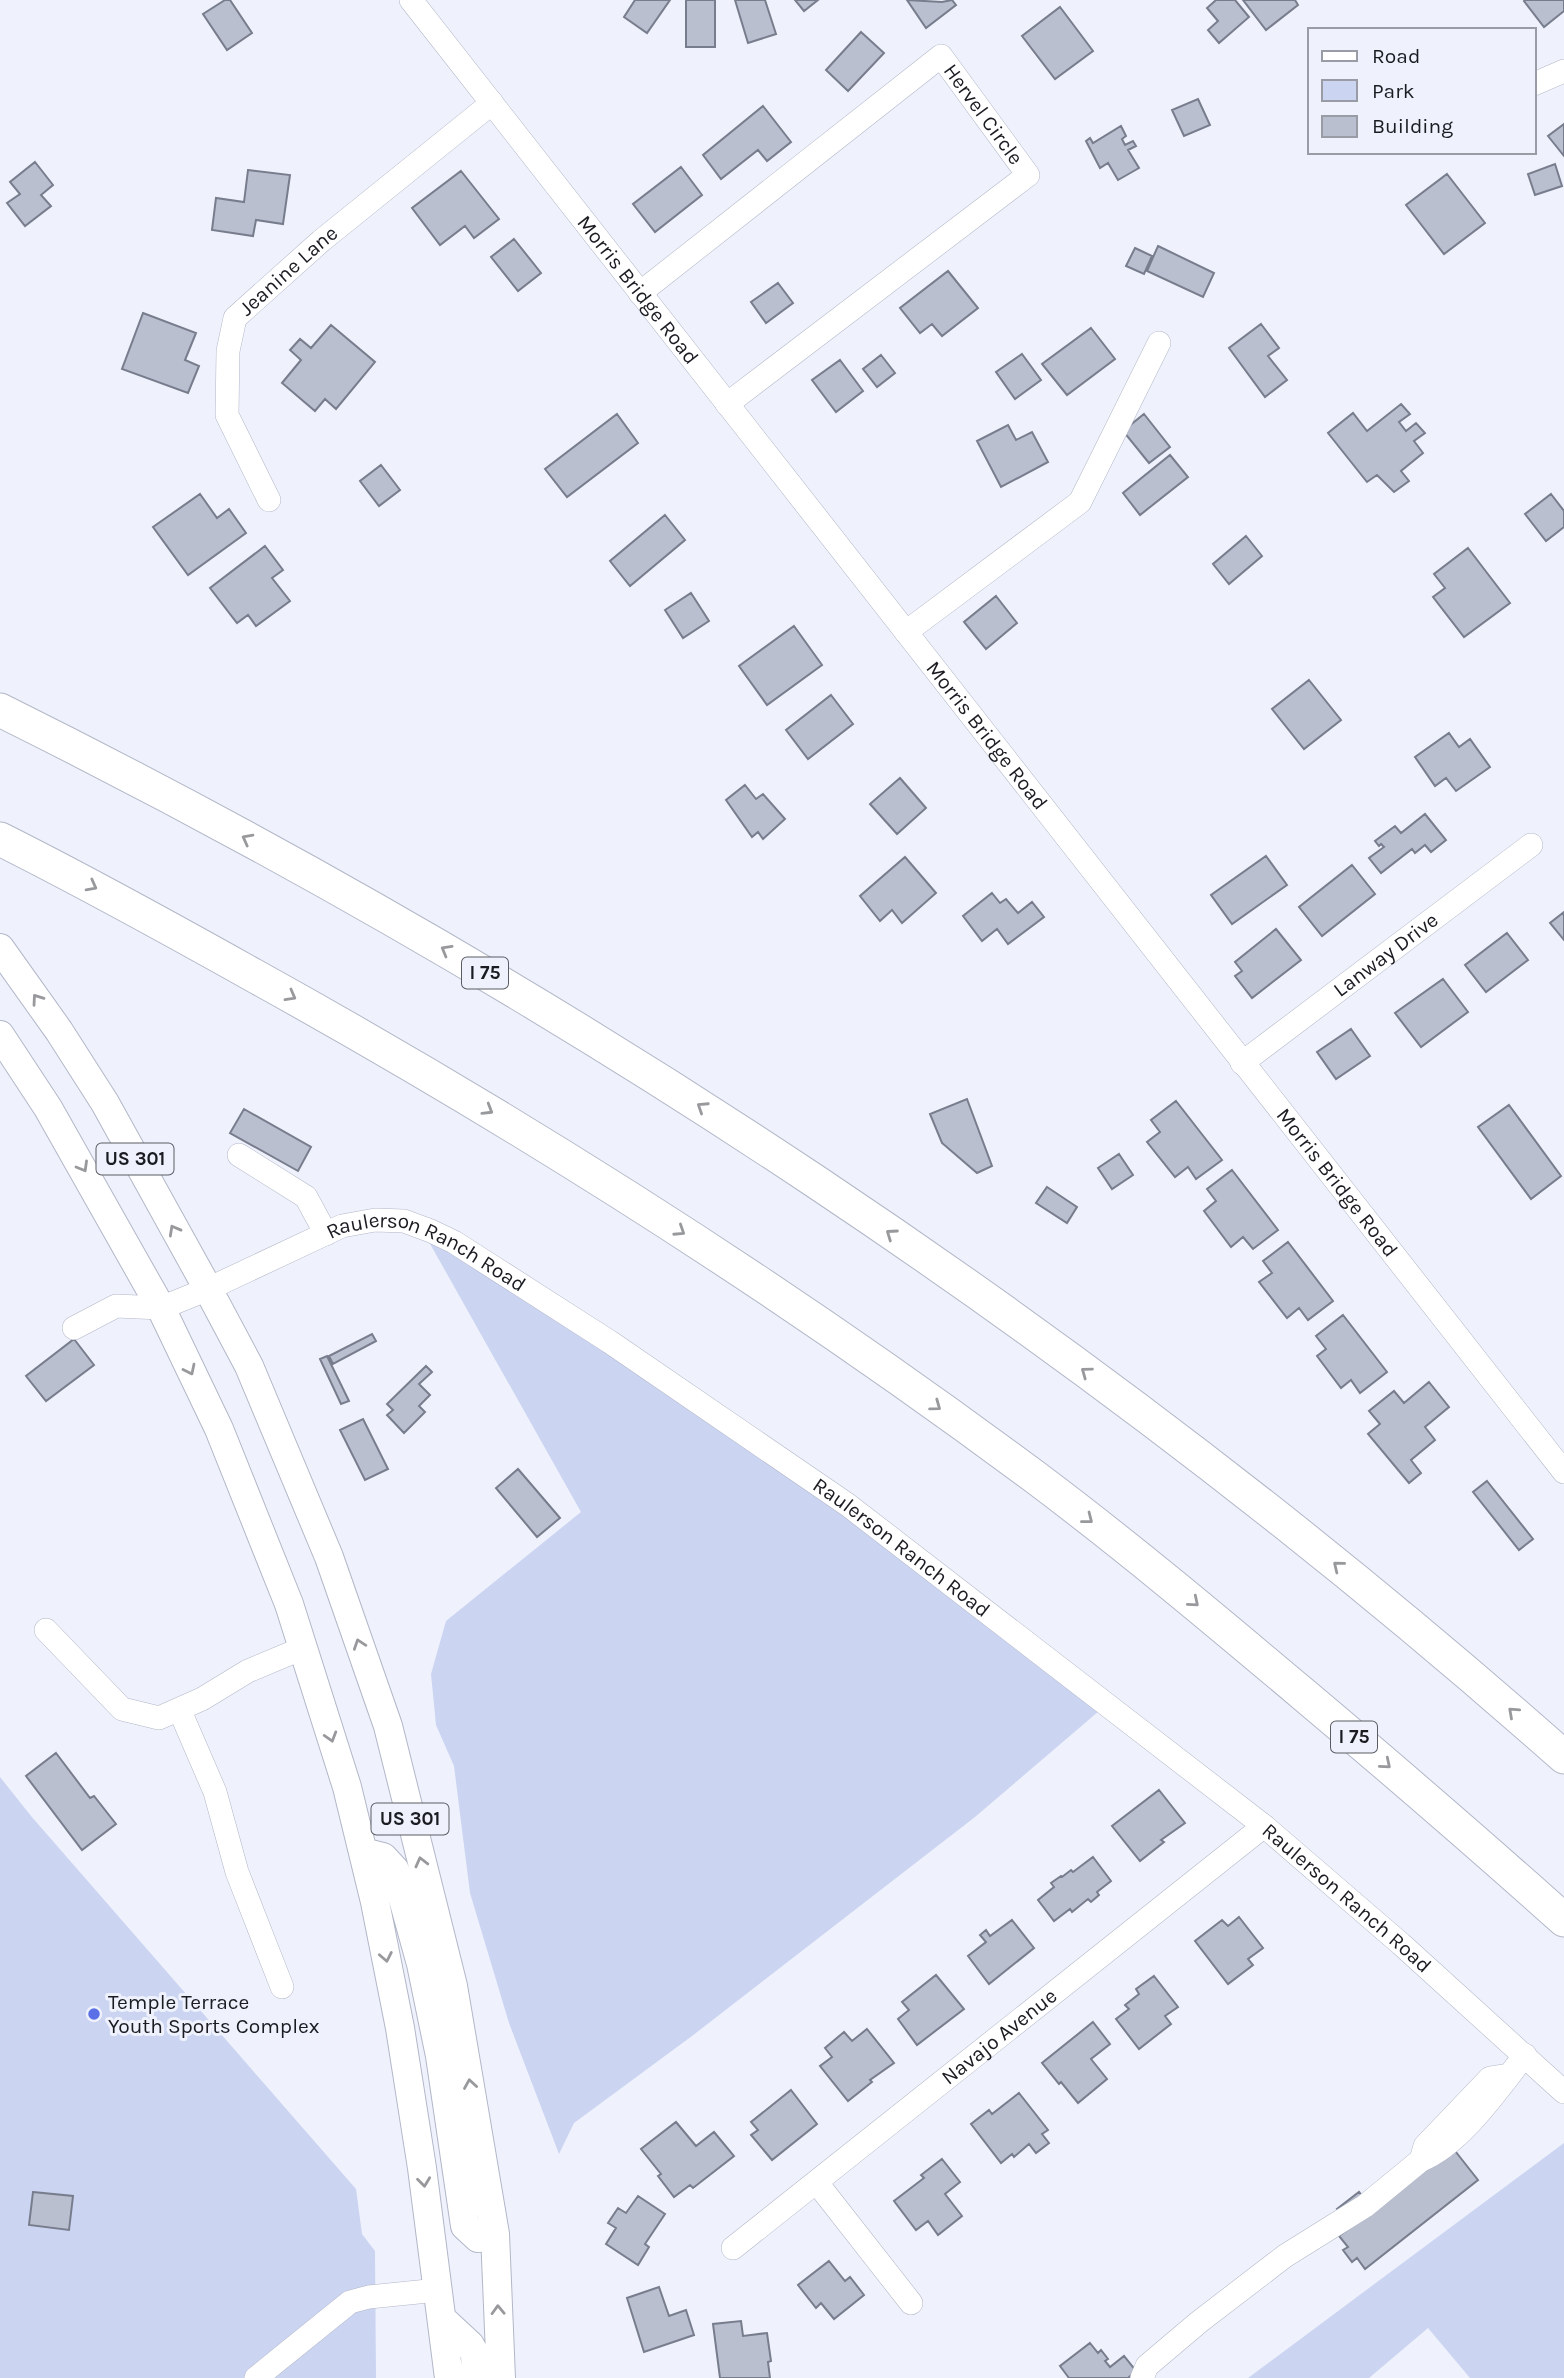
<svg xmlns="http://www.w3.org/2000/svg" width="1564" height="2378" viewBox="0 0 1564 2378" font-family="Karla,sans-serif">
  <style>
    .green { fill: #cbd4f1 }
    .building { fill: #babfd0; stroke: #787d8d; stroke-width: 2 }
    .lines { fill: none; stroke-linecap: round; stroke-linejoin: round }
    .minor-casing { stroke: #b2b7c8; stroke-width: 24 }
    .major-casing { stroke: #b2b7c8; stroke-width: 30 }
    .highway-casing { stroke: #b2b7c8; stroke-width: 35 }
    .minor { stroke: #fff; stroke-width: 23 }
    .major { stroke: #fff; stroke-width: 28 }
    .highway { stroke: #fff; stroke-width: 33 }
    .oneway { stroke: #98999c }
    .poi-dot { fill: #5b70e7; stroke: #eff2fc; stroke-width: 2.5 }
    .labels { text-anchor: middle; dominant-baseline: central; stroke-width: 6; stroke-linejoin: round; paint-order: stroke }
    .shield { fill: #eff2fc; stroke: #5a5c63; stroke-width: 2 }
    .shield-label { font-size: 19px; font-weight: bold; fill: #1a1c22 }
    .street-label { font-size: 21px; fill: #1a1c22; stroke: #eff2fc }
    .poi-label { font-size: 21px; fill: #1a1c22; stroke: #eff2fc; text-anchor: start }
  </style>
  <rect width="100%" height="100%" fill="#eff2fc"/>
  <path class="green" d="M 429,1242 L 449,1252 L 605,1351 L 843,1514 L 1099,1711 L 975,1817 L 692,2036 L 574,2123 L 559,2154 L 509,2023 L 470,1893 L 454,1766 L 436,1725 L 431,1674 L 446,1621 L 581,1512 Z
    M 0,1777 L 31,1816 L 356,2189 L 362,2234 L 375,2251 L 376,2378 L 0,2378 Z
    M 1564,2143 L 1564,2378 L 1470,2378 L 1428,2328 L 1369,2378 L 1248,2378 Z"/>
  <path class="building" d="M 225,0 L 230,0 L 252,33 L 227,50 L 203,14 Z
    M 635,0 L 670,0 L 647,33 L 624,17 Z
    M 686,0 L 715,0 L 715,47 L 686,47 Z
    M 735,0 L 765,0 L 776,34 L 748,43 Z
    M 795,0 L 818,0 L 804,11 Z
    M 907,0 L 942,2 L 952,0 L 956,5 L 926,28 Z
    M 1216,0 L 1235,0 L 1249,17 L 1219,43 L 1208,30 L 1218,21 L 1207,8 Z
    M 1243,0 L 1295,0 L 1298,5 L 1266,30 Z
    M 1525,0 L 1564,0 L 1564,11 L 1544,27 L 1524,1 Z
    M 1060,7 L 1093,51 L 1055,79 L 1022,36 Z
    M 861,32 L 884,53 L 848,91 L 826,70 Z
    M 1198,99 L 1210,125 L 1184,136 L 1172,110 Z
    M 763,106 L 791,142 L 767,161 L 758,150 L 721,179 L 703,155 Z
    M 1564,124 L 1564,156 L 1548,136 Z
    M 1121,126 L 1126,136 L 1122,139 L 1125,145 L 1133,141 L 1136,146 L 1128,150 L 1139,168 L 1118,180 L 1108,163 L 1100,168 L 1086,141 L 1090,138 L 1093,143 Z
    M 35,162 L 53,185 L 41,195 L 51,206 L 25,226 L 7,203 L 20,194 L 10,182 Z
    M 1555,164 L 1562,186 L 1535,195 L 1528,174 Z
    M 681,167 L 702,195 L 655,232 L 633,204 Z
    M 248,170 L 290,175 L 283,224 L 256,220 L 253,236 L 212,230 L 216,198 L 244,202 Z
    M 461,171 L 499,219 L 474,238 L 465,226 L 440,245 L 412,208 Z
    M 1447,174 L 1485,223 L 1444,254 L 1406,205 Z
    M 514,239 L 541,273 L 518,291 L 491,257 Z
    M 1158,246 L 1214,273 L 1203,297 L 1147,271 Z
    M 1135,248 L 1152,256 L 1144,274 L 1126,266 Z
    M 948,271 L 978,308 L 942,336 L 932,324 L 920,333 L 900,308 Z
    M 778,283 L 793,303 L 766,323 L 751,302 Z
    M 143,313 L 196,333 L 185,360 L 199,366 L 188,393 L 122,369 Z
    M 1261,324 L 1279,348 L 1268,356 L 1287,380 L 1265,397 L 1229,348 Z
    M 331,325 L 375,362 L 336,409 L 325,399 L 315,411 L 282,383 L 301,360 L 290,350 L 300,339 L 311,348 Z
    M 1091,328 L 1115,359 L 1067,395 L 1042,364 Z
    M 1022,354 L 1041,380 L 1015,399 L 996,372 Z
    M 881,355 L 895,373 L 877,387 L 863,369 Z
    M 840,360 L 863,391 L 836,412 L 812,380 Z
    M 1401,404 L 1410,414 L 1399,422 L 1406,431 L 1416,423 L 1425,433 L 1414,441 L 1423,453 L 1401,471 L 1409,481 L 1394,492 L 1377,475 L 1367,482 L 1328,433 L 1353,413 L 1367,431 Z
    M 617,414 L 638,443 L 567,497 L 545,469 Z
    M 1144,414 L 1170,447 L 1149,463 L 1123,431 Z
    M 1008,425 L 1016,440 L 1032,432 L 1048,462 L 1001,487 L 977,441 Z
    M 1170,455 L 1188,477 L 1140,515 L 1123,493 Z
    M 381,465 L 400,490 L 379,506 L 360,481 Z
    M 200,494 L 217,518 L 229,509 L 246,533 L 188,575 L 153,527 Z
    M 1551,494 L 1564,511 L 1564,527 L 1546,541 L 1525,514 Z
    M 665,515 L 685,540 L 630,586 L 610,561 Z
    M 1246,536 L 1262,556 L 1229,584 L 1213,564 Z
    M 265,546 L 283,570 L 272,578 L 290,601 L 256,626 L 248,615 L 237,623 L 210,588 Z
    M 1468,548 L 1510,603 L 1464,637 L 1433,597 L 1445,588 L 1434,574 Z
    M 691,593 L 709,621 L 683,638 L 665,610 Z
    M 996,596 L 1017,623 L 986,649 L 964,622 Z
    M 794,626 L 822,665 L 767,705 L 739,666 Z
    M 1309,680 L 1341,720 L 1304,749 L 1272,709 Z
    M 831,695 L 853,724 L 808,759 L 786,730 Z
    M 1449,733 L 1459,747 L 1470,739 L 1490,767 L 1456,791 L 1446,778 L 1435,786 L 1415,757 Z
    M 900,778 L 926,808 L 897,834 L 870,804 Z
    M 745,785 L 756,799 L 763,794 L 785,819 L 763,839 L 758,832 L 752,837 L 726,800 Z
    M 1425,814 L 1446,840 L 1431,852 L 1425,845 L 1415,853 L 1412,849 L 1381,873 L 1369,858 L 1384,847 L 1381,844 L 1379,846 L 1375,841 L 1395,826 L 1401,833 Z
    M 1266,856 L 1287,885 L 1232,924 L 1211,895 Z
    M 905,857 L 936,893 L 902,923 L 892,910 L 880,921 L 860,896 Z
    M 1352,865 L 1375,894 L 1322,936 L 1299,907 Z
    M 992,893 L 1000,903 L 1006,899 L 1018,913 L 1032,902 L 1044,917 L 1008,944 L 997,929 L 982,941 L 963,916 Z
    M 1564,912 L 1564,940 L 1550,923 Z
    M 1276,929 L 1301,960 L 1252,998 L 1235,976 L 1242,971 L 1235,962 Z
    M 1507,933 L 1528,960 L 1486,992 L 1465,965 Z
    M 1443,979 L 1468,1012 L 1421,1047 L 1395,1013 Z
    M 1351,1029 L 1370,1056 L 1336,1079 L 1317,1052 Z
    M 967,1099 L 992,1166 L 977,1173 L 942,1143 L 930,1114 Z
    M 1176,1101 L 1222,1160 L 1196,1179 L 1188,1167 L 1175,1177 L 1147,1142 L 1160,1132 L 1151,1120 Z
    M 1509,1105 L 1561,1176 L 1531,1199 L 1478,1127 Z
    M 244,1109 L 311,1147 L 298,1171 L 230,1133 Z
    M 1119,1154 L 1133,1175 L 1112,1189 L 1098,1168 Z
    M 1232,1170 L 1278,1230 L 1253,1249 L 1243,1237 L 1231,1247 L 1204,1211 L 1216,1201 L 1207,1189 Z
    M 1047,1187 L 1077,1207 L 1067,1223 L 1036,1203 Z
    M 1288,1242 L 1333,1301 L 1308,1320 L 1299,1308 L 1287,1318 L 1259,1282 L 1272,1273 L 1263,1261 Z
    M 1343,1315 L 1387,1372 L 1360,1393 L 1351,1380 L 1341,1388 L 1317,1356 L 1326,1349 L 1316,1336 Z
    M 372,1334 L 376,1341 L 333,1364 L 329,1356 Z
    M 74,1339 L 94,1365 L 46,1401 L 26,1376 Z
    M 327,1356 L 349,1401 L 341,1404 L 320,1359 Z
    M 426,1366 L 432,1372 L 419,1384 L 430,1395 L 419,1406 L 425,1412 L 404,1433 L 387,1415 L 393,1410 L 387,1404 Z
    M 1429,1382 L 1449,1407 L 1425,1427 L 1435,1440 L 1411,1460 L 1421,1473 L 1409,1483 L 1368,1434 L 1380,1424 L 1369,1411 L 1394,1391 L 1404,1403 Z
    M 363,1419 L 388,1469 L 365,1480 L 340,1430 Z
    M 518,1469 L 560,1518 L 537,1537 L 496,1488 Z
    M 1487,1481 L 1533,1539 L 1519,1550 L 1473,1492 Z
    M 56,1753 L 90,1798 L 94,1796 L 116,1824 L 82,1850 L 26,1776 Z
    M 1159,1790 L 1185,1823 L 1161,1840 L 1164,1842 L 1140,1861 L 1112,1826 Z
    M 1093,1857 L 1111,1881 L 1097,1892 L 1099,1895 L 1091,1902 L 1088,1899 L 1072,1912 L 1070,1909 L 1054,1921 L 1038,1900 L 1054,1887 L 1051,1883 L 1061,1876 L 1062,1877 L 1071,1870 L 1073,1872 Z
    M 1239,1917 L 1263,1948 L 1248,1959 L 1253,1965 L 1228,1984 L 1195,1941 L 1222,1920 L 1228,1926 Z
    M 1012,1920 L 1034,1948 L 989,1984 L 968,1956 L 986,1942 L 980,1935 L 986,1930 L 990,1936 Z
    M 936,1975 L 964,2009 L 917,2045 L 898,2019 L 909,2010 L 902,2002 Z
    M 1154,1976 L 1178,2007 L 1165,2016 L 1171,2024 L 1139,2049 L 1116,2019 L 1129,2009 L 1125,2005 L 1139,1994 L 1136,1989 Z
    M 1093,2022 L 1110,2044 L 1091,2059 L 1107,2079 L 1078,2103 L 1061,2082 L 1059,2084 L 1042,2063 Z
    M 867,2029 L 894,2063 L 870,2080 L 872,2082 L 848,2101 L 820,2066 L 832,2057 L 825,2048 L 844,2032 L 852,2041 Z
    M 791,2090 L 817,2124 L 772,2160 L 751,2135 L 758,2130 L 751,2122 Z
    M 1019,2093 L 1048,2130 L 1042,2134 L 1049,2143 L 1036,2153 L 1029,2144 L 1014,2157 L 1012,2154 L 1001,2163 L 971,2124 L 989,2110 L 992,2114 Z
    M 676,2122 L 696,2146 L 714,2132 L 734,2156 L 693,2188 L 690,2185 L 674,2197 L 658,2176 L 661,2174 L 641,2149 Z
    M 1452,2147 L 1478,2180 L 1365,2269 L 1357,2258 L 1352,2262 L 1343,2250 L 1348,2247 L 1339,2236 L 1351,2227 L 1337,2209 L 1359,2192 L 1373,2210 Z
    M 942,2159 L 960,2182 L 945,2194 L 962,2216 L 938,2235 L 928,2221 L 916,2230 L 894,2201 L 924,2178 L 921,2175 Z
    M 33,2192 L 73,2196 L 69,2230 L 29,2225 Z
    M 638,2196 L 665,2214 L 645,2244 L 649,2247 L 638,2265 L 606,2244 L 616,2228 L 608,2223 L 618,2208 L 626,2213 Z
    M 829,2261 L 845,2281 L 850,2277 L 864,2295 L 834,2319 L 821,2303 L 816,2308 L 798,2285 Z
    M 659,2287 L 669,2316 L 686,2310 L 694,2335 L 644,2352 L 627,2298 Z
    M 741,2321 L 743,2336 L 767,2333 L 771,2361 L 768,2362 L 770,2378 L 720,2378 L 713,2324 Z
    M 1090,2343 L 1098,2353 L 1101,2350 L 1108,2359 L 1105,2361 L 1110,2367 L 1124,2356 L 1136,2371 L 1128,2378 L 1069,2378 L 1060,2366 Z"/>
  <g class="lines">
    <g class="minor-casing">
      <g id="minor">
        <path id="s1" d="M 411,0 L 1564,1472"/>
        <path d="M 1534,84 L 1564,71"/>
        <path id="s2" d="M 640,293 L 941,56 L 1028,175 L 727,404"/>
        <path id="s3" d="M 269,500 L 227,415 L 228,351 L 235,318 L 321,241 L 492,103"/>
        <path d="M 906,632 L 1080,502 L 1159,343"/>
        <path id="s4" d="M 1242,1063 L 1531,845"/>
        <path d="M 239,1155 L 306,1197 L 326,1234"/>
        <path id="s5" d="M 74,1328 L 116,1306 L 161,1308 L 208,1289 L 342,1226 L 375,1220 L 404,1221 L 431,1231 L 454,1242 L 610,1342 L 848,1505 L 1264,1826 L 1401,1944 L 1564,2092"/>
        <path d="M 46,1630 L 122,1709 L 159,1718 L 202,1699 L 248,1671 L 303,1648"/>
        <path d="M 180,1711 L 215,1792 L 237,1872 L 282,1987"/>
        <path d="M 1509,2075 L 1490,2078 L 1425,2146 L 1421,2160 C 1461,2144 1499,2088 1525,2055"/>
        <path d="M 817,2183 L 911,2303"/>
        <path id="s6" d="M 733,2248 L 1264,1826"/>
        <path d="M 256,2378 L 350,2302 L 369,2297 L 438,2290"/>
        <path d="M 1142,2378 L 1147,2366 L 1199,2322 L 1285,2256 L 1365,2206 L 1421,2160"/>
      </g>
    </g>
    <g class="major-casing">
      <path id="major" d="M 0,948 L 59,1031 L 105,1103 L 208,1289 L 249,1366 L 329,1557 L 388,1726 L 453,1986 L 495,2234 L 501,2378
        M 0,1035 L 48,1108 L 161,1308 L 219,1429 L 289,1604 L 347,1787 L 375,1902 L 400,2028 L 422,2168 L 449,2378
        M 363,1852 L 383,1857 L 395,1870 L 421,1964 L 440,2056 L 465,2226 L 478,2238 L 495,2234
        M 442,2319 L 470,2345 L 475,2354 L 476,2378"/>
    </g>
    <g class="highway-casing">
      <path id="highway" d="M 0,710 C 562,989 1094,1341 1564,1757
        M 0,839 C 86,882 169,928 253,975 C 524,1125 786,1292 1035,1477 C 1127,1546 1215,1620 1303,1694 C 1391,1768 1478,1843 1564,1920"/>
    </g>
    <use href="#minor" class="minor"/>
    <use href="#major" class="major"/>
    <use href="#highway" class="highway"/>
  </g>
  <defs><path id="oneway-chevron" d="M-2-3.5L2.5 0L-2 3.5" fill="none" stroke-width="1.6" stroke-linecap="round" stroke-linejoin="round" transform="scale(1.75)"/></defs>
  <g class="oneway">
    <use href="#oneway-chevron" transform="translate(247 839) rotate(-152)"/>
    <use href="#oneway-chevron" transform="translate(92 886) rotate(28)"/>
    <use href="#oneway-chevron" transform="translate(446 950) rotate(-150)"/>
    <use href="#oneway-chevron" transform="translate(291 996) rotate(29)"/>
    <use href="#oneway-chevron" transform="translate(37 999) rotate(-125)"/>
    <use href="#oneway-chevron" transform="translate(702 1107) rotate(-147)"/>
    <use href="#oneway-chevron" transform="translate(488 1110) rotate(31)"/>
    <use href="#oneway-chevron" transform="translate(83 1167) rotate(60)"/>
    <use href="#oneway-chevron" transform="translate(174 1230) rotate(-119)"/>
    <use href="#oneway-chevron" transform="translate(680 1231) rotate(33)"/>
    <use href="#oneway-chevron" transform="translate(891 1234) rotate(-145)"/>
    <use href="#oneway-chevron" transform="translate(190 1370) rotate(64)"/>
    <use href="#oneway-chevron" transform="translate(1086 1372) rotate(-144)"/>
    <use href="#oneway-chevron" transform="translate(936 1406) rotate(36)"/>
    <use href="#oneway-chevron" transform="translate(1088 1519) rotate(38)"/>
    <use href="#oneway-chevron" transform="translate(1338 1566) rotate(-141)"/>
    <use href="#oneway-chevron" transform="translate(1194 1602) rotate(40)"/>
    <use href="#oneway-chevron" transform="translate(359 1644) rotate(-109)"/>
    <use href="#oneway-chevron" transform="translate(1513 1712) rotate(-138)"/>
    <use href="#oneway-chevron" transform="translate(331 1737) rotate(73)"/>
    <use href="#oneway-chevron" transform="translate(1386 1764) rotate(40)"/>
    <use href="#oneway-chevron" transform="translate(421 1862) rotate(-104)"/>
    <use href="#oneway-chevron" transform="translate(386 1957) rotate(79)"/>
    <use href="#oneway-chevron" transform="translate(470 2084) rotate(-99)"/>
    <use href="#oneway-chevron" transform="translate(424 2182) rotate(83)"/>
    <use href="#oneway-chevron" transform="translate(498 2310) rotate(-92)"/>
  </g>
  <circle class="poi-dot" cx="94" cy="2014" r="7"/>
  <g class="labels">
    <g class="shield">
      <rect x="462" y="957.5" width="46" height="31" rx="5"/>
      <rect x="96.5" y="1143.5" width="77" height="31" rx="5"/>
      <rect x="1331" y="1721.5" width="46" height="31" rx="5"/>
      <rect x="371.5" y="1803.5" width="77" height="31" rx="5"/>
    </g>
    <g class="shield-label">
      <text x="485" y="973">I 75</text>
      <text x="135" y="1159">US 301</text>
      <text x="1354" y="1737">I 75</text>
      <text x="410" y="1819">US 301</text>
    </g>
    <g class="street-label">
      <text stroke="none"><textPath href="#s2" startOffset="455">Hervel Circle</textPath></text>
      <text stroke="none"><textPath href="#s3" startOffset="264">Jeanine Lane</textPath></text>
      <text stroke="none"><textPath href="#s1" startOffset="368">Morris Bridge Road</textPath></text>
      <text stroke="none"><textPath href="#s1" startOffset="934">Morris Bridge Road</textPath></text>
      <text stroke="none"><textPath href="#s4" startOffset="180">Lanway Drive</textPath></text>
      <text stroke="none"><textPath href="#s1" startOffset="1502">Morris Bridge Road</textPath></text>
      <text stroke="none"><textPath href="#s5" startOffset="383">Raulerson Ranch Road</textPath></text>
      <text stroke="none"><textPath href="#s5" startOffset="950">Raulerson Ranch Road</textPath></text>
      <text stroke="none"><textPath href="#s5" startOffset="1517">Raulerson Ranch Road</textPath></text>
      <text stroke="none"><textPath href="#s6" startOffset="340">Navajo Avenue</textPath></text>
    </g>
    <g class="poi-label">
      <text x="108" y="2002">Temple Terrace<tspan x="108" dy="24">Youth Sports Complex</tspan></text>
    </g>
  </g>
  <rect x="1308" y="28" width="228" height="126" fill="#eff2fc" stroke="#9a9ca5" stroke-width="2"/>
  <rect x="1322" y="51" width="35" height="10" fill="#ffffff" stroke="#9a9ca5" stroke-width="2"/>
  <text x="1372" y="63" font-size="21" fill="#1a1c22">Road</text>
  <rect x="1322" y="80" width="35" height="21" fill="#cbd4f1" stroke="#9a9ca5" stroke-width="2"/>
  <text x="1372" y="98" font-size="21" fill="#1a1c22">Park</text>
  <rect x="1322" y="116" width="35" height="21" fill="#babfd0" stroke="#9a9ca5" stroke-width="2"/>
  <text x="1372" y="133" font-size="21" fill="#1a1c22">Building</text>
</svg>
